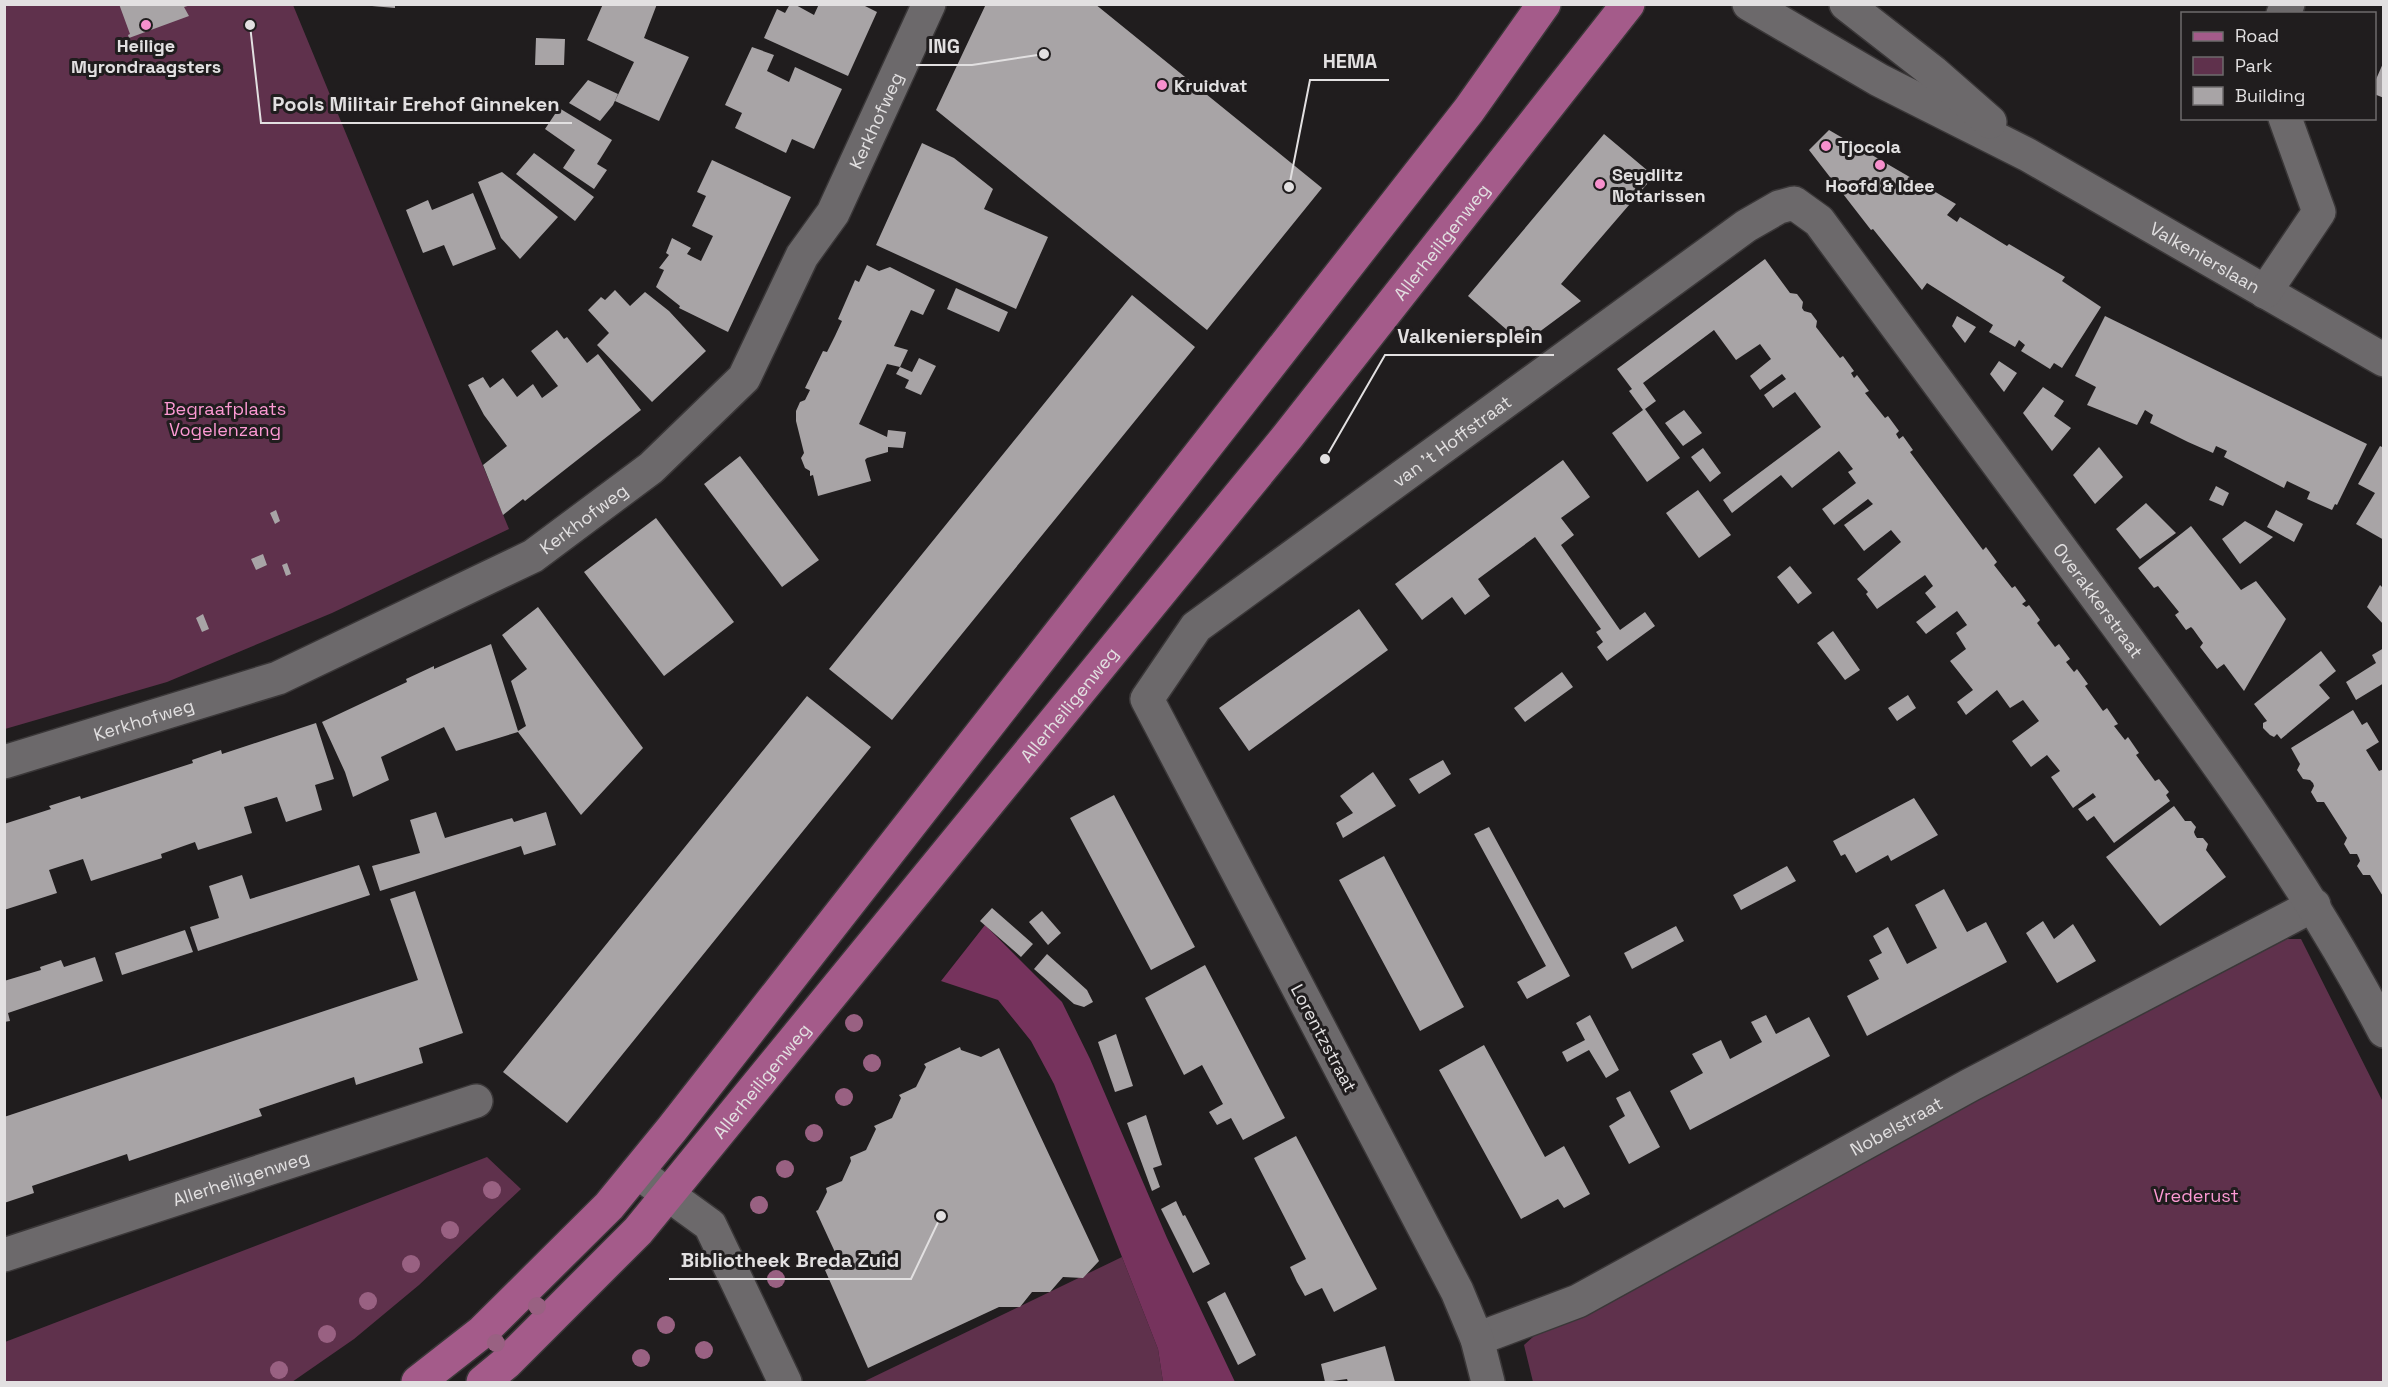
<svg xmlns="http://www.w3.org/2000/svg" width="2388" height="1387" viewBox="0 0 2388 1387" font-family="'Space Grotesk',sans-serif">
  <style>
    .green { fill: #5f314c }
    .forest { fill: #76335d }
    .building { fill: #a8a4a6 }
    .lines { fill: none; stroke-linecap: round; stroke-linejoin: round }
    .minor-casing { stroke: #3a3738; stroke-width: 36 }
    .major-casing { stroke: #3a3738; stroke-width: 36 }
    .minor { stroke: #6c696b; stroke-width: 33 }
    .major { stroke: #a45b8a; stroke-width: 33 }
    .tree { fill: #996182 }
    .poi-dot { fill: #f790cd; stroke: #201d1e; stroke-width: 2 }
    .labels { text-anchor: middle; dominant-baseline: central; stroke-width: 6; stroke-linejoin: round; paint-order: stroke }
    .poi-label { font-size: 18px; font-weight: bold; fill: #e2e0e1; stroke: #201d1e; text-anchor: start }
    .street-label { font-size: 18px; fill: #e2e0e1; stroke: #201d1e }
    .park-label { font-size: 18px; fill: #fc99d3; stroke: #201d1e }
    .leader { fill: none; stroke: #e2e0e1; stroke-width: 2 }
    .callout-dot { fill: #e2e0e1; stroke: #201d1e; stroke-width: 2 }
    .callout-label { font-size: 20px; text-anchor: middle; font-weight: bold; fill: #e2e0e1; stroke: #201d1e; stroke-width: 6; stroke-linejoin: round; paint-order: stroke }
  </style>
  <rect width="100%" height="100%" fill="#201d1e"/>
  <path class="green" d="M 5,5 L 293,5 L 509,529 L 332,613 L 167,682 L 5,729 Z
    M 2284,939 L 2301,939 L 2383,1102 L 2383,1382 L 1533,1382 L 1524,1345 L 1534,1336 L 2271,944 Z
    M 487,1157 L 521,1189 L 419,1285 L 354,1339 L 292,1382 L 5,1382 L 5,1342 Z
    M 1122,1257 L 1158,1349 L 1163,1382 L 866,1382 L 865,1381 Z"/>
  <path class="forest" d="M 985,925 L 1062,1002 L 1090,1059 L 1167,1238 L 1235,1382 L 1163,1382 L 1158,1349 L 1122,1257 L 1054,1084 L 1031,1041 L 998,1000 L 941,981 Z"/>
  <path class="building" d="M 119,4 L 191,4 L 191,5 L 184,7 L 189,16 L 129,38 L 128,35 L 130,34 Z
    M 373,4 L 395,4 L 395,8 L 372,6 Z
    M 603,4 L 657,4 L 644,38 L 689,57 L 659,121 L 615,101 L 634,62 L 587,40 Z
    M 790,4 L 794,4 L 814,15 L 819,4 L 861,4 L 877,12 L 848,76 L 764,38 L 777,9 L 785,13 Z
    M 986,4 L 1095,4 L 1322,188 L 1207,330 L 936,110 Z
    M 536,38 L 565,39 L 564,65 L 535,65 Z
    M 752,47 L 774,55 L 767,71 L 789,82 L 795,67 L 842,89 L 814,149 L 792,139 L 786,153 L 735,128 L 742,113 L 725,105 Z
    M 2384,61 L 2384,98 L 2374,94 L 2374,84 Z
    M 588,80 L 618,94 L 613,105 L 600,121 L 569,103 Z
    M 559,108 L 612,140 L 597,164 L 607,170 L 594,189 L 563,168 L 575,150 L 545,129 Z
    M 1829,130 L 1956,204 L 1947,215 L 1957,222 L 1960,217 L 2007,246 L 2009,244 L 2065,277 L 2062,281 L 2101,307 L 2062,368 L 2054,363 L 2050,369 L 2021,351 L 2025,345 L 2019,340 L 2015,347 L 1989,332 L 1993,325 L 1927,283 L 1922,290 L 1873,229 L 1871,230 L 1809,150 Z
    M 1604,134 L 1654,176 L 1561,284 L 1581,301 L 1523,344 L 1468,296 Z
    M 922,143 L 954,158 L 993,189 L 984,209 L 1048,237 L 1016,309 L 876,245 Z
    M 534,153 L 594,197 L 575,221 L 516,174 Z
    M 712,160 L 791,197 L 728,332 L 679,308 L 680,306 L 656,287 L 664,270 L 659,268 L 669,255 L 666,253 L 672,238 L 691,248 L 687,254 L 701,261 L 713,236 L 692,226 L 706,196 L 697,192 Z
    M 502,172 L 558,217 L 520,259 L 501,238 L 478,182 Z
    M 473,193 L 496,249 L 453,266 L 444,245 L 423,253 L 406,210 L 428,200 L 432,210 Z
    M 1765,259 L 1790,293 L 1797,294 L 1803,302 L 1802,308 L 1804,311 L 1811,313 L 1817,321 L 1816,327 L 1840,358 L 1843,356 L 1854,371 L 1851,373 L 1854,378 L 1857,375 L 1869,391 L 1865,393 L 1885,418 L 1888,416 L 1899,431 L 1896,434 L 1899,439 L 1903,436 L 1913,450 L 1910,452 L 1983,550 L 1986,547 L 1997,562 L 1994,565 L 2012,588 L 2015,586 L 2026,601 L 2022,604 L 2026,607 L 2029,605 L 2040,620 L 2037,623 L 2055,647 L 2059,644 L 2070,659 L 2066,662 L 2074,672 L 2077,669 L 2088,684 L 2085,686 L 2103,711 L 2107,708 L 2118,724 L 2114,726 L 2125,740 L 2128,737 L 2139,753 L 2136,755 L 2155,781 L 2159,779 L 2169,792 L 2166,795 L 2170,801 L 2114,843 L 2094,816 L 2087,821 L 2078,809 L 2096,797 L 2093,793 L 2073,808 L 2051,777 L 2060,771 L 2047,755 L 2031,767 L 2012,741 L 2039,721 L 2023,700 L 2010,708 L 1997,690 L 1966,715 L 1957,702 L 1973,690 L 1950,661 L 1966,649 L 1956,633 L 1967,625 L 1957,611 L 1926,634 L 1916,622 L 1936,607 L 1925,593 L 1933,586 L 1925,575 L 1877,609 L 1866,594 L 1868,592 L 1857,579 L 1901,542 L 1891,530 L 1864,551 L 1844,525 L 1873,504 L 1868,499 L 1834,525 L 1822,509 L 1856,483 L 1848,472 L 1853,469 L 1839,451 L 1792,488 L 1781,475 L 1732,513 L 1723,500 L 1821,427 L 1795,392 L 1773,408 L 1764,395 L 1786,379 L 1782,374 L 1760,390 L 1750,376 L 1771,359 L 1760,344 L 1736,360 L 1714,330 L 1643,383 L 1656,401 L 1645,409 L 1680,458 L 1647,482 L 1612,433 L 1643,410 L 1629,391 L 1632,389 L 1617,369 Z
    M 867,265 L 879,271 L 890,267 L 935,290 L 923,315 L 911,310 L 894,346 L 908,350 L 900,367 L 887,364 L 859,424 L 887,437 L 888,430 L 906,432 L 903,448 L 888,447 L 888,452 L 867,458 L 865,460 L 871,481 L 818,496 L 813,475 L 810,476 L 810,471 L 805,468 L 801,458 L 804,453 L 796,421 L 796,411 L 800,402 L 805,400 L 810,390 L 805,388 L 823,351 L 827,352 L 835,336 L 842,321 L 838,319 L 855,280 L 859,282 Z
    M 956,288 L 1008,312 L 999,332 L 947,309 Z
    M 615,290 L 630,306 L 645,292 L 669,311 L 706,351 L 652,402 L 597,345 L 609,333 L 588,310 L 601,297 L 605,300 Z
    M 1132,295 L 1195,347 L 892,720 L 829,669 Z
    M 1957,316 L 1976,327 L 1965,343 L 1952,326 Z
    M 2105,316 L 2367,444 L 2337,505 L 2335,504 L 2332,510 L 2307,499 L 2310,492 L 2287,481 L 2284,488 L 2224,457 L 2227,451 L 2216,446 L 2213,453 L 2188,442 L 2150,423 L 2153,415 L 2145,410 L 2137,425 L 2087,405 L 2096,387 L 2075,376 Z
    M 557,330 L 564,339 L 567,337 L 587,363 L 598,354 L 641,410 L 525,501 L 523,499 L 503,515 L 483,465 L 507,446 L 484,415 L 468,385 L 483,377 L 490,388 L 503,378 L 517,397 L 533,384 L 542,398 L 558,386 L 531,351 Z
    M 919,358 L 936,366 L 921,395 L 905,388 L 909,380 L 896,374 L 900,367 L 912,372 Z
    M 1999,361 L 2017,373 L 2004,392 L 1990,374 Z
    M 2043,387 L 2064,401 L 2054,416 L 2071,428 L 2052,451 L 2023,413 Z
    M 1684,410 L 1702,433 L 1683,446 L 1665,423 Z
    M 2380,446 L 2384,448 L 2384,540 L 2356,524 L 2375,493 L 2358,484 Z
    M 2099,447 L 2123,477 L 2095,504 L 2073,475 Z
    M 1703,448 L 1721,473 L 1710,482 L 1691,457 Z
    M 740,456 L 819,560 L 782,587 L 704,484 Z
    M 1563,460 L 1590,497 L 1561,518 L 1574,535 L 1561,545 L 1620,630 L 1645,612 L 1655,626 L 1607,661 L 1597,647 L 1603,642 L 1596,632 L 1601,629 L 1535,537 L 1478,579 L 1490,596 L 1465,615 L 1452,597 L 1422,620 L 1395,584 Z
    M 2216,486 L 2229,493 L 2223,506 L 2209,500 Z
    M 1698,490 L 1731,535 L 1699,558 L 1666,513 Z
    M 2146,503 L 2176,533 L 2140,559 L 2116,529 Z
    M 276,510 L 280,521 L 275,524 L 270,513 Z
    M 2276,510 L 2303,524 L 2294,542 L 2267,527 Z
    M 656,518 L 734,622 L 664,676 L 584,572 Z
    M 2245,521 L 2273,537 L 2240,564 L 2222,539 Z
    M 2191,526 L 2241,590 L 2256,581 L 2286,619 L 2244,691 L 2224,664 L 2217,669 L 2200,647 L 2203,643 L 2193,629 L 2191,627 L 2186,630 L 2175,615 L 2179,612 L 2158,586 L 2154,588 L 2138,568 Z
    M 263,554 L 267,565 L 256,570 L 251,559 Z
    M 287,563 L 291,574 L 286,576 L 282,565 Z
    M 1790,566 L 1812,593 L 1798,604 L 1777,577 Z
    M 2380,585 L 2384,589 L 2384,625 L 2367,607 Z
    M 538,607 L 643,748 L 581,815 L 518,732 L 456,751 L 444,727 L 381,757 L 389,780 L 353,797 L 345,772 L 322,722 L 407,682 L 406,679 L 434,666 L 434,669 L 491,644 L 518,731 L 526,726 L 511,681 L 527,669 L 502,635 Z
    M 1359,609 L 1388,650 L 1249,751 L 1219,708 Z
    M 203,614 L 209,629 L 202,632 L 196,618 Z
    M 1833,631 L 1860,670 L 1845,680 L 1817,643 Z
    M 2384,648 L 2384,683 L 2356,700 L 2346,682 L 2376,663 L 2372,655 Z
    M 2321,651 L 2336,671 L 2319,685 L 2330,698 L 2281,739 L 2277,734 L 2274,737 L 2270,735 L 2263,728 L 2263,723 L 2267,721 L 2254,704 Z
    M 1562,672 L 1573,687 L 1525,722 L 1514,708 Z
    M 1908,695 L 1916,708 L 1897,721 L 1888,708 Z
    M 807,696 L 871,747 L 567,1123 L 503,1072 Z
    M 2353,710 L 2362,725 L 2367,722 L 2379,742 L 2366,750 L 2379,771 L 2384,769 L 2384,898 L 2370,875 L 2363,875 L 2357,866 L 2360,861 L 2359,858 L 2357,854 L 2350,854 L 2344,844 L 2347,838 L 2324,802 L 2317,802 L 2311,792 L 2314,786 L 2313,783 L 2310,780 L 2303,779 L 2297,770 L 2300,764 L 2291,748 Z
    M 316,723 L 334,779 L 315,785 L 322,810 L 286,822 L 277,797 L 261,802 L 244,807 L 252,833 L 198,850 L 195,842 L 161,854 L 162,858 L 91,881 L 83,859 L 49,870 L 57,893 L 4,910 L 4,824 L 51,809 L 49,806 L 80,796 L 81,799 L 193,763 L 192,760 L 221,750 L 222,754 Z
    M 1443,760 L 1451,774 L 1419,794 L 1409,779 Z
    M 1373,772 L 1396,806 L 1343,838 L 1336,823 L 1353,813 L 1340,796 Z
    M 1114,795 L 1195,947 L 1151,970 L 1070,818 Z
    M 1914,798 L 1938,835 L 1891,861 L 1888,855 L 1856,873 L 1845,854 L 1841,856 L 1833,841 Z
    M 2174,806 L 2185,821 L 2191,821 L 2196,827 L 2194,832 L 2195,835 L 2197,838 L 2203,838 L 2208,844 L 2206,850 L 2226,877 L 2160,926 L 2106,857 Z
    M 436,812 L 445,838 L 512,818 L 514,822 L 546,812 L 556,845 L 524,855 L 521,846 L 380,891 L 372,866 L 420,853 L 410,820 Z
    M 1489,827 L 1570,976 L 1527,999 L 1517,982 L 1546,966 L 1474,834 Z
    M 1384,856 L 1464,1007 L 1420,1031 L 1339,880 Z
    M 359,865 L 370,895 L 198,951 L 190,927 L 219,918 L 209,886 L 242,875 L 250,899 Z
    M 1787,866 L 1796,881 L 1741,910 L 1733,895 Z
    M 1944,889 L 1967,932 L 1986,922 L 2007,962 L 1867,1036 L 1847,996 L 1879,979 L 1869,960 L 1882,953 L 1873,936 L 1888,927 L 1907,964 L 1937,948 L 1915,905 Z
    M 415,891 L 463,1033 L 419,1048 L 423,1063 L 356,1085 L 354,1077 L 262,1108 L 259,1109 L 262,1116 L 129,1161 L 127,1154 L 32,1186 L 34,1193 L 4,1203 L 4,1117 L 418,980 L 390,899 Z
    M 992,908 L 1033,944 L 1021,957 L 980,921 Z
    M 1042,911 L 1061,933 L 1048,945 L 1029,922 Z
    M 2043,921 L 2054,939 L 2073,924 L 2096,961 L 2057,983 L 2026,933 Z
    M 1676,926 L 1684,941 L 1632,969 L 1624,953 Z
    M 185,930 L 193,952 L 122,975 L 115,953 Z
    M 1047,954 L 1087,990 L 1093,1002 L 1084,1007 L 1074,1004 L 1034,969 Z
    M 95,957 L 103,981 L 8,1013 L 10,1021 L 4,1022 L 4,981 L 41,970 L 40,967 L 61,960 L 64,967 Z
    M 1205,965 L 1285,1118 L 1243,1140 L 1231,1118 L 1217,1125 L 1209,1112 L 1223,1104 L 1202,1065 L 1184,1075 L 1145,998 Z
    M 1590,1015 L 1619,1070 L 1606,1078 L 1589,1050 L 1567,1062 L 1562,1052 L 1585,1040 L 1576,1023 Z
    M 1766,1015 L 1776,1034 L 1809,1017 L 1830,1056 L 1690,1130 L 1670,1091 L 1703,1073 L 1692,1054 L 1721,1040 L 1730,1059 L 1762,1042 L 1751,1022 Z
    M 1116,1034 L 1133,1086 L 1115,1092 L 1098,1042 Z
    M 1484,1045 L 1545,1157 L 1564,1146 L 1590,1194 L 1564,1208 L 1558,1199 L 1521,1219 L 1439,1070 Z
    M 960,1047 L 961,1050 L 981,1057 L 999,1048 L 1099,1261 L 1083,1278 L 1063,1277 L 1050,1292 L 1032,1292 L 1020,1307 L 999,1307 L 868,1368 L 825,1270 L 840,1263 L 816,1211 L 818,1210 L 827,1192 L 826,1188 L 842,1181 L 851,1161 L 850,1157 L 866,1150 L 876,1129 L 874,1126 L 892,1118 L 901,1098 L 899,1095 L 916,1087 L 926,1067 L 924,1064 Z
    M 1630,1091 L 1660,1147 L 1629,1164 L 1609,1126 L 1625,1116 L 1616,1098 Z
    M 1146,1115 L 1162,1165 L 1153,1168 L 1160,1187 L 1152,1191 L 1127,1123 Z
    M 1296,1136 L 1377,1289 L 1334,1312 L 1322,1288 L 1305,1296 L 1297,1282 L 1290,1267 L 1306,1259 L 1254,1158 Z
    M 1176,1201 L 1183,1216 L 1185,1215 L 1210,1264 L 1193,1273 L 1161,1209 Z
    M 1225,1292 L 1256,1355 L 1238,1365 L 1207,1302 Z
    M 1385,1346 L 1395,1382 L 1348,1382 L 1347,1379 L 1325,1382 L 1321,1364 Z"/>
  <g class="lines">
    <g class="minor-casing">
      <g id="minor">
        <path id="s1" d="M 1749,4 L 1879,80 L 2028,155 L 2384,360"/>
        <path d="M 1846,4 L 1933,72 L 1990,122"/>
        <path d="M 2283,14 L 2288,4"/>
        <path d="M 2265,292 L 2319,212 L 2285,118"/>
        <path id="s2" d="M 4,762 L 278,678 L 533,556 L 651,468 L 744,378 L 802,256 L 833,213 L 929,4"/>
        <path d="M 637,1172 L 710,1225 L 785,1382"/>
        <path id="s3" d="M 4,1255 L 476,1101"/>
        <path id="s4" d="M 1477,1339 L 1578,1301 L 1970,1085 L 2314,905"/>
        <path id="s5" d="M 1488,1382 L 1477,1339 L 1457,1291 L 1147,699 L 1196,627 L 1746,226 L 1779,207 L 1794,203 L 1819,221 C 1916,353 2014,485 2111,617 C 2209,750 2308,884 2384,1031"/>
      </g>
    </g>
    <g class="major-casing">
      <g id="major">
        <path d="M 418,1382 L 482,1332 L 609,1206 L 672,1129 L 1469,110 L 1544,4"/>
        <path id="s6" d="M 483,1382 L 506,1363 L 638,1231 L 1288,436 L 1628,4"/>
      </g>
    </g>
    <use href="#minor" class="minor"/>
    <use href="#major" class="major"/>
  </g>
  <g class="tree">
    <circle cx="854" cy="1023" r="9"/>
    <circle cx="872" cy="1063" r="9"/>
    <circle cx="844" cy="1097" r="9"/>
    <circle cx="814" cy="1133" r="9"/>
    <circle cx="785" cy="1169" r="9"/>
    <circle cx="492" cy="1190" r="9"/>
    <circle cx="759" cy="1205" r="9"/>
    <circle cx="450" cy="1230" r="9"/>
    <circle cx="411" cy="1264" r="9"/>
    <circle cx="776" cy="1279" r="9"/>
    <circle cx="368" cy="1301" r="9"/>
    <circle cx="537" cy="1306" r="9"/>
    <circle cx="666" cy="1325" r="9"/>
    <circle cx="327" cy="1334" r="9"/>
    <circle cx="496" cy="1343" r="9"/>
    <circle cx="704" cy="1350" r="9"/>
    <circle cx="641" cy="1358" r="9"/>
    <circle cx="279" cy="1370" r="9"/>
  </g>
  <g class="poi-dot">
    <circle cx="146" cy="25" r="6"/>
    <circle cx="1162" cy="85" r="6"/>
    <circle cx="1826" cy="146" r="6"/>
    <circle cx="1880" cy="165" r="6"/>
    <circle cx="1600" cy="184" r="6"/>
  </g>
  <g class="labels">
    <g class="poi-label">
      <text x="146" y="45" text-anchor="middle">Heilige<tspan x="146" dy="21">Myrondraagsters</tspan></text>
      <text x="1174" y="85">Kruidvat</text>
      <text x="1838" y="146">Tjocola</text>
      <text x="1612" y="174">Seydlitz<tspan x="1612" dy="21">Notarissen</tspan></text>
      <text x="1880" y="185" text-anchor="middle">Hoofd &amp; Idee</text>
    </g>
    <g class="street-label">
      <text stroke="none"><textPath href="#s2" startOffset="1136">Kerkhofweg</textPath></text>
      <text stroke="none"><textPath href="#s6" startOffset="1491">Allerheiligenweg</textPath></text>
      <text stroke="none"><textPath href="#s1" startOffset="522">Valkenierslaan</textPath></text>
      <text stroke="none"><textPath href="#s5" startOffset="1168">van 't Hoffstraat</textPath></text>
      <text stroke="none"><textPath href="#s2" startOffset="632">Kerkhofweg</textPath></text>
      <text stroke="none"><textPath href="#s5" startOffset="2088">Overakkerstraat</textPath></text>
      <text stroke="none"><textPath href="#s6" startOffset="897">Allerheiligenweg</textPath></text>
      <text stroke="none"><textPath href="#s2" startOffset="146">Kerkhofweg</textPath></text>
      <text transform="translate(1324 1038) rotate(62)">Lorentzstraat</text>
      <text stroke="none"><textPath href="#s6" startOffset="411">Allerheiligenweg</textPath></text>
      <text stroke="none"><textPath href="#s4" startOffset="471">Nobelstraat</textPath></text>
      <text stroke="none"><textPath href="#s3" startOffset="249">Allerheiligenweg</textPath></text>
    </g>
    <g class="park-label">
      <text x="225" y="408">Begraafplaats<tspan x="225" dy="21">Vogelenzang</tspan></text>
      <text x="2196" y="1195">Vrederust</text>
    </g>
  </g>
  <path class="leader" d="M1044 54L972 65H916M1289 187L1310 80H1389M250 25L261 123H572M1325 459L1385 355H1554M941 1216L911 1279H669"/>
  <g class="callout-dot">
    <circle cx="1044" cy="54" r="6"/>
    <circle cx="1289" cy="187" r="6"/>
    <circle cx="250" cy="25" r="6"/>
    <circle cx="1325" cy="459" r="6"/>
    <circle cx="941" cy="1216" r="6"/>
  </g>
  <g class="callout-label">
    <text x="944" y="53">ING</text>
    <text x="1350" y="68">HEMA</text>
    <text x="416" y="111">Pools Militair Erehof Ginneken</text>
    <text x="1470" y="343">Valkeniersplein</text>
    <text x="790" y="1267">Bibliotheek Breda Zuid</text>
  </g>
  <rect width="2388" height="1387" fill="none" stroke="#e2e0e1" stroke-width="12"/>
  <rect x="2181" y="12" width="195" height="108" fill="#201d1e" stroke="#6e6b6c" stroke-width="1.5"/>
  <rect x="2193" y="32" width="30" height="9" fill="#a45b8a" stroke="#6e6b6c" stroke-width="1.5"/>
  <text x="2235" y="42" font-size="18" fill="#e2e0e1">Road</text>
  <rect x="2193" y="57" width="30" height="18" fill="#5f314c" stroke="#6e6b6c" stroke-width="1.5"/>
  <text x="2235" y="72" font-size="18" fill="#e2e0e1">Park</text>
  <rect x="2193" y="87" width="30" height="18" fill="#a8a4a6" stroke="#6e6b6c" stroke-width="1.5"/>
  <text x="2235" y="102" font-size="18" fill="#e2e0e1">Building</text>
</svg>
